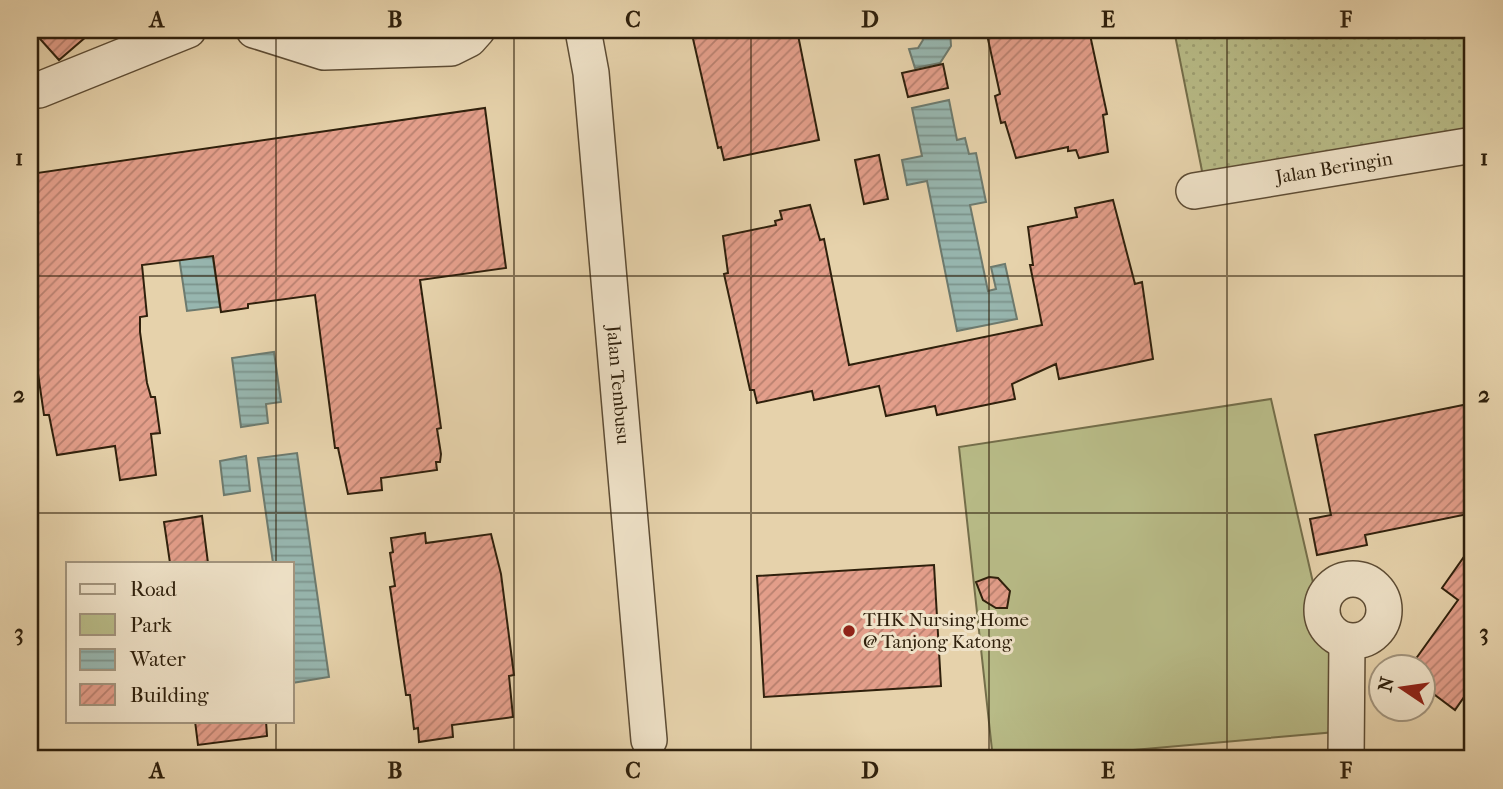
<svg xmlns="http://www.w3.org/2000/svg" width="1503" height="789" viewBox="0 0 1503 789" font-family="'IM FELL French Canon',serif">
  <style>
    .grass { fill: url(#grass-dots); stroke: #746e4a; stroke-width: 2 }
    .park { fill: #b8bb87; stroke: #746e4a; stroke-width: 2 }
    .water { fill: url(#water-rules); stroke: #6d7a6e; stroke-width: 2 }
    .building { fill: url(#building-hatch); stroke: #2f200c; stroke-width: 2 }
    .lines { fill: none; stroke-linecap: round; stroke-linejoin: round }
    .minor-casing { stroke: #5d4c34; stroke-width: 38 }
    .minor { stroke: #efe2c8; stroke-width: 35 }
    .grid { fill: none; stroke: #2f200c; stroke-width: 2; stroke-opacity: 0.55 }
    .poi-dot { fill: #8f2418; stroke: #efe2c8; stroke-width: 2.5 }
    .labels { text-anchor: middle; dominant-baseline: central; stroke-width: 6; stroke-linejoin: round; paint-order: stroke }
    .street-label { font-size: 19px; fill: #2f200c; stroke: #efe2c8 }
    .poi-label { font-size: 19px; fill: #2f200c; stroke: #efe2c8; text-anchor: start }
    .neatline { fill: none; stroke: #2f200c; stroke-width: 2.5 }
    .grid-label { font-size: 23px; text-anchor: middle; font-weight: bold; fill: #2f200c }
  </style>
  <defs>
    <pattern id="grass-dots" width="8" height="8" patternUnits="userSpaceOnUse" patternTransform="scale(1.75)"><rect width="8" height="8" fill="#b8bb87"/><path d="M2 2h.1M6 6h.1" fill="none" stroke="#9ea073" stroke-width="1.8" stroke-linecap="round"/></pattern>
    <pattern id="water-rules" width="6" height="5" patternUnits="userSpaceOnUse" patternTransform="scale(1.75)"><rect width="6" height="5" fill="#97b6af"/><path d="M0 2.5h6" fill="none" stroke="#7c948d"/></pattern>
    <pattern id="building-hatch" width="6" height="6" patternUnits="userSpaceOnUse" patternTransform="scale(1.75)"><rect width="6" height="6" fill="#e39e8a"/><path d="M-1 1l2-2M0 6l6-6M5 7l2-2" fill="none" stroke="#b8806f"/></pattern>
  </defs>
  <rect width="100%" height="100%" fill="#e6d2ab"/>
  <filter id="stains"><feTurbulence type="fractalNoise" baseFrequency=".00286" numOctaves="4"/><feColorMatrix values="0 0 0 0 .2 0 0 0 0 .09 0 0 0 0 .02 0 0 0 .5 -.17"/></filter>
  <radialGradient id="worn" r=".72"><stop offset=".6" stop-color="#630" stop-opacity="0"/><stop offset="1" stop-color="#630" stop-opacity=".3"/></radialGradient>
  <path class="grass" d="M 1174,30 L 1468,30 L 1473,60 L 1473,134 L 1203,176 Z"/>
  <path class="park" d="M 1271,399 L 1347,731 L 1031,759 L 993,759 L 959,447 Z"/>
  <path class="water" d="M 912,30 L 950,30 L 951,46 L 940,63 L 915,68 L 909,49 L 918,48 L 923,40 L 921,35 Z
    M 949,100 L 957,140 L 965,138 L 969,154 L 976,153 L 986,202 L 970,205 L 988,291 L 996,289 L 991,267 L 1005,264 L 1017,319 L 957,331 L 927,181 L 907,185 L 902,160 L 922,156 L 912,108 Z
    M 211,245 L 220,307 L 187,311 L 178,250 Z
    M 274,352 L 281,402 L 266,404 L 268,423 L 241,427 L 232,358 Z
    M 297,453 L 329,677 L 292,683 L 292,563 L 273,563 L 258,458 Z
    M 246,456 L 250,491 L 224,495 L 220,461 Z"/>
  <path class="building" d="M 32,30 L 94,30 L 59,60 Z
    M 691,30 L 797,30 L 819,140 L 724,160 L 721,147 L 718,148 Z
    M 986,30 L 1089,30 L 1107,114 L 1103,115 L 1108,152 L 1079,158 L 1076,150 L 1068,151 L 1068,147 L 1016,158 L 1005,122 L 1001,123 L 995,96 L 1000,94 Z
    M 943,64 L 948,88 L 908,97 L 902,73 Z
    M 485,108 L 506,268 L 420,280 L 441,428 L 437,429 L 441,454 L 440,462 L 436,462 L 437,470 L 381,478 L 382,490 L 348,494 L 338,448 L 335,448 L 315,295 L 248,304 L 248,308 L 221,312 L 213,256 L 142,265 L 147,316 L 140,317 L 140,332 L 147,383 L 151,397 L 155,397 L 160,433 L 151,434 L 156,475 L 120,480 L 115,446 L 57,455 L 49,415 L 44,415 L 32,332 L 30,333 L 30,174 Z
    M 879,155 L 888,199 L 864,204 L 855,160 Z
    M 1113,200 L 1135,284 L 1142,282 L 1153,359 L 1059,379 L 1056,364 L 1012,384 L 1015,399 L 937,415 L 935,406 L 886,416 L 879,386 L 814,400 L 812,391 L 757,403 L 754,390 L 750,390 L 724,274 L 728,273 L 723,236 L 776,225 L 775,221 L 782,219 L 780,211 L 810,205 L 820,240 L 824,239 L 849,365 L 1042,325 L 1030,265 L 1033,265 L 1028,227 L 1077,217 L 1075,208 Z
    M 1473,403 L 1473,513 L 1365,535 L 1367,545 L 1317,555 L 1310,519 L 1331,515 L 1315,435 Z
    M 202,516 L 208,563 L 170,563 L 164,522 Z
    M 425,533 L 426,543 L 491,534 L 501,574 L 514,675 L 509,676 L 513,717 L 452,725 L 453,737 L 419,742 L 418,728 L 414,729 L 410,695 L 406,695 L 390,587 L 395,586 L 390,553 L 393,552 L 391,538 Z
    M 1473,544 L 1473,684 L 1455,710 L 1423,686 L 1423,667 L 1410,667 L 1458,600 L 1442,588 Z
    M 934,565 L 941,686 L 764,697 L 757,576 Z
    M 989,577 L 998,578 L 1010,591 L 1007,608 L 996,608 L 983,600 L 976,582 Z
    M 195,721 L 266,721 L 267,736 L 198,745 Z"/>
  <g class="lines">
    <g class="minor-casing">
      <g id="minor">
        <path d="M 254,30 L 324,52 L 451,48 L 469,39 L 477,30"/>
        <path id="s1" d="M 583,30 L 591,73 L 649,740"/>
        <path d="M 30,90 L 39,90 L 188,30"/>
        <path id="s2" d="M 1194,191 L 1473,145"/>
        <circle cx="1353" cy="610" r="31"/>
        <path d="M 1346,759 L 1347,641"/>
      </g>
    </g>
    <use href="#minor" class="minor"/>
  </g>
  <path class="grid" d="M 276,30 L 276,563M 514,30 L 514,759M 751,30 L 751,759M 989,30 L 989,759M 1227,30 L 1227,759M 30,276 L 1473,276M 30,513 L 1473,513M 276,721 L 276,759"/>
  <circle class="poi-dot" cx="849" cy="631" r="7"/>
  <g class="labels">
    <g class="street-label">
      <text stroke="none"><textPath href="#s2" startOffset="142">Jalan Beringin</textPath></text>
      <text stroke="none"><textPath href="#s1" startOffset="357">Jalan Tembusu</textPath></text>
    </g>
    <g class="poi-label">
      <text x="863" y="620">THK Nursing Home<tspan x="863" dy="22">@ Tanjong Katong</tspan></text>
    </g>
  </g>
  <rect width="1503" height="789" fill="none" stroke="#e6d2ab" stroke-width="77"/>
  <rect x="66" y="562" width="228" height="161" fill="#efe2c8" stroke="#a2947d" stroke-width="2"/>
  <rect x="80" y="584" width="35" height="10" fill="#efe2c8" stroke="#a2947d" stroke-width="2"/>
  <text x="130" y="596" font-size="21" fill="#2f200c">Road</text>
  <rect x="80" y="614" width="35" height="21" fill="#b8bb87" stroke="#a2947d" stroke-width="2"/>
  <text x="130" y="632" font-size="21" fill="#2f200c">Park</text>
  <rect x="80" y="649" width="35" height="21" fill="url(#water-rules)" stroke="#a2947d" stroke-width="2"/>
  <text x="130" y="666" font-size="21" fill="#2f200c">Water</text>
  <rect x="80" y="684" width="35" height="21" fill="url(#building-hatch)" stroke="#a2947d" stroke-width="2"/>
  <text x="130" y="702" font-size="21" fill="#2f200c">Building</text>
  <g transform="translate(1402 688) rotate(283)"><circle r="33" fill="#efe2c8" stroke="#a2947d" stroke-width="2"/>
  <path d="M0-5L12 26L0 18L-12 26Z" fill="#8f2418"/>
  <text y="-10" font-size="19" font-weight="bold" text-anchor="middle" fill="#2f200c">N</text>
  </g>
  <rect x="38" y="38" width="1426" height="712" class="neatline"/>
  <g class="grid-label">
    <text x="157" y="27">A</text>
    <text x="395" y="27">B</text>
    <text x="633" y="27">C</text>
    <text x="870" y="27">D</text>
    <text x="1108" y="27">E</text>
    <text x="1346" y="27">F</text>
    <text x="19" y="165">1</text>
    <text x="1484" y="165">1</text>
    <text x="19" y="402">2</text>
    <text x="1484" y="402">2</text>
    <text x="19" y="640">3</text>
    <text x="1484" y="640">3</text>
    <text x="157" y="778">A</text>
    <text x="395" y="778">B</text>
    <text x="633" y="778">C</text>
    <text x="870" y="778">D</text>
    <text x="1108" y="778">E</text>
    <text x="1346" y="778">F</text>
  </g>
  <rect width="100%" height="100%" filter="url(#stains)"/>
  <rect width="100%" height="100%" fill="url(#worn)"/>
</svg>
